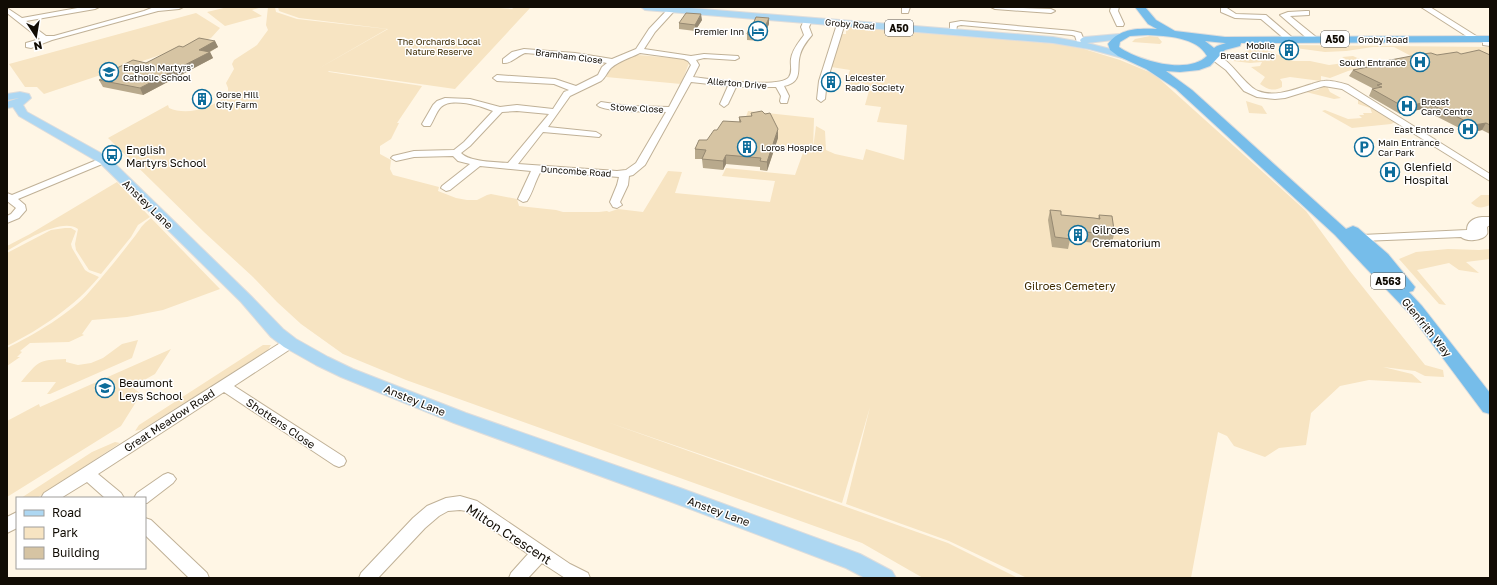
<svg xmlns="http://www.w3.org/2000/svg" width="1497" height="585" viewBox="0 0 1497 585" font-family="'Golos Text',sans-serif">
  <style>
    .green { fill: #f7e4c2 }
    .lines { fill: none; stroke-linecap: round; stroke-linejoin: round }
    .minor-casing { stroke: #c0b197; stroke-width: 2 }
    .major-casing { stroke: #dedddc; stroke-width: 2 }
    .highway-casing { stroke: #dedddc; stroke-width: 2 }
    .minor { fill: #fff; fill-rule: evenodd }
    .major { fill: #add7f2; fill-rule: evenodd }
    .highway { fill: #76bdea; fill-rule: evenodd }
    .wall { fill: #b8a98c }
    .shaded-wall { fill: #968972 }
    .building { fill: #d6c4a3; stroke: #968972 }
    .labels { text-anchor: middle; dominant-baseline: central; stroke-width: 3; stroke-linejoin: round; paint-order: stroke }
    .far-street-label { font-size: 9px; fill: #110c04; stroke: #fff }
    .far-poi-label { font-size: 9px; fill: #110c04; stroke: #fff; text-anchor: start }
    .far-park-label { font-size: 9px; fill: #3d2a00; stroke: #fff }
    .shield { fill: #fff; stroke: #58554f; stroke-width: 1 }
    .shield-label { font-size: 10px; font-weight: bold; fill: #110c04 }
    .poi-label { font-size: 11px; fill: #110c04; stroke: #fff; text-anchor: start }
    .street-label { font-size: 11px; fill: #110c04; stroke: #fff }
    .park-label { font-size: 11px; fill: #3d2a00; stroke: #fff }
    .near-street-label { font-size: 13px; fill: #110c04; stroke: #fff }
  </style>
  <rect width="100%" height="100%" fill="#fff6e5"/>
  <path class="green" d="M 228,7 L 262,7 L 252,10 L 262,16 L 225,26 L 207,12 Z
    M 268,7 L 275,7 L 276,12 L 297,19 L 387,29 L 316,70 L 388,29 L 299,18 L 279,11 L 278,7 L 485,7 L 512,9 L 515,7 L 531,7 L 455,89 L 328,71 L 329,72 L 422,86 L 397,123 L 399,123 L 391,139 L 380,146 L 380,154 L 391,160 L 390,169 L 393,175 L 439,187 L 438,191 L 456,198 L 467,200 L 477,200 L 487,195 L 491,194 L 517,199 L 519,206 L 556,210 L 563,212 L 599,212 L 607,211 L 609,212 L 618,209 L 643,212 L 668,171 L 682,172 L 675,193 L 770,202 L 775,181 L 722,176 L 726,168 L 795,175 L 804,150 L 776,147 L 778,137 L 770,121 L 746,117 L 748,111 L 814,118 L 813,149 L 816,126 L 825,131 L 826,150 L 835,154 L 863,160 L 866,149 L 904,160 L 907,125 L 877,122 L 881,107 L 865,105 L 869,91 L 873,91 L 874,86 L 845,86 L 850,70 L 831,67 L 841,34 L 846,34 L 846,27 L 849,27 L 848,26 L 1058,44 L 1084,49 L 1120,60 L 1154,74 L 1306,211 L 1350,271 L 1425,365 L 1443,370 L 1444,377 L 1425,376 L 1415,371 L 1383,367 L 1412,374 L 1422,383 L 1369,380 L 1340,386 L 1311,413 L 1306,445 L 1279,448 L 1265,457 L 1234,446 L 1227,436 L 1218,432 L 1191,578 L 1027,578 L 949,541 L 846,504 L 870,407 L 842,503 L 607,422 L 948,543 L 1018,578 L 923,578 L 862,543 L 406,380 L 343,354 L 301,324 L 277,302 L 253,277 L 204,232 L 108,138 L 168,105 L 169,108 C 187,116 212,108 228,95 L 228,88 L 226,83 L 234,69 L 232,64 L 234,60 L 257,45 L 268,30 L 266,25 Z
    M 196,13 L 220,28 L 211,38 L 44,94 L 37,87 L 25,87 L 9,64 Z
    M 1150,36 L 1158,37 L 1162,42 L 1160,44 L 1132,42 L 1135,39 Z
    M 1285,45 L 1490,47 L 1490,55 L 1411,56 L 1394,47 L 1373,47 L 1346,51 L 1325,52 L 1288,47 Z
    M 1257,46 L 1293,61 L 1310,61 L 1329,65 L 1351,62 L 1342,57 L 1353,56 L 1373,65 L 1348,71 L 1330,78 L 1321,76 L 1321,81 L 1290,77 L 1280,79 L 1282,82 L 1282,87 C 1273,92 1267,89 1260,84 L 1265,77 L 1251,67 L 1260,66 L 1262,62 L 1250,63 L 1233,61 L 1247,50 Z
    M 638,55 L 685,59 L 689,63 L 681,84 L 606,77 L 610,69 L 617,62 Z
    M 1324,86 L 1327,86 L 1330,92 L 1341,98 L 1334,99 L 1306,92 L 1318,90 Z
    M 1358,100 L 1365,100 L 1397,121 L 1391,124 L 1352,128 L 1322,111 L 1325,110 L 1348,119 L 1362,118 L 1359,115 L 1364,115 L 1363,113 L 1372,113 L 1370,108 L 1358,104 Z
    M 1246,101 L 1262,106 L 1267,114 L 1249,113 Z
    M 117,182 L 150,217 L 138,225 L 131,237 L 101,274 L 89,270 L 76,250 L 75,244 L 78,229 C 62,217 22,242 7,251 L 7,246 L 30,234 Z
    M 1481,195 L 1490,195 L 1490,205 C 1482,208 1478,209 1471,203 Z
    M 151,218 L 220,289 L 163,310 L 127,317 L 92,320 L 82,334 L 84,335 L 69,342 L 30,343 L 20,351 L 22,352 L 17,357 L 20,357 L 7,366 L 7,348 C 32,336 73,312 90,291 C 104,275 118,258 131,241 C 140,231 139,227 151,218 Z
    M 65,228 L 71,228 L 76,231 L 71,244 L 72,248 L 85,270 L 88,272 L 99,277 C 75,306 41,329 7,346 L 7,253 L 51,230 Z
    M 1448,249 L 1479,250 L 1490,249 L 1490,259 L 1466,262 L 1479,273 L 1459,270 L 1449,263 L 1417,270 L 1446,305 L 1439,304 L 1399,259 L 1416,252 Z
    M 138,340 L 132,358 L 50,394 L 47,394 L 56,382 L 21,382 C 39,361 37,360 66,359 L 66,362 L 78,365 L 91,363 L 103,358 L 122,344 Z
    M 263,345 L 271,345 L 268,350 L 143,429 L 135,431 L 139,425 Z
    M 171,349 L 155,374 L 132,387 L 141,394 L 121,426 L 7,497 L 7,421 L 39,404 L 40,407 Z
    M 115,442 L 120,443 L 37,498 L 21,498 L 92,452 Z"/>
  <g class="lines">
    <g class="minor-casing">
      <path id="minor" d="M 83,7 L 99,7 L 95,9 L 26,21 L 46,36 L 54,36 L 144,11 L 154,7 L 183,7 L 179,9 L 158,11 L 52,40 L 31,48 L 26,47 L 26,43 L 40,39 L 7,13 L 7,8 L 22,18 Z
        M 667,7 L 675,7 L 676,9 L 655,32 L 644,49 L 691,56 L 704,54 L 738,56 L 739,58 L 735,60 L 704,58 L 696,60 L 699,65 L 693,77 C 709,79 780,89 789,77 C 793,71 790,65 791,59 C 792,50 799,42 804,35 L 801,27 L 805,18 L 811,18 L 812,20 L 809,27 L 812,35 C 807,41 802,47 800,55 C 796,68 804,82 784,86 L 789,96 L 787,103 L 781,103 L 780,101 L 781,96 L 776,87 L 736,87 L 728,104 L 724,107 L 720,104 L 728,86 L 691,82 L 645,165 L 633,175 L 629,176 L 628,185 L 620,202 L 622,205 L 617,208 L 613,207 L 610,202 L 617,185 L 619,177 L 541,171 C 535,181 533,192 527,201 L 523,202 L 518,199 L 531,171 L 480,166 L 450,190 L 446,191 L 441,188 L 442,186 L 470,164 L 458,161 L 453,156 L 414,157 L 396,161 L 391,158 L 393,156 L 414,151 L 454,150 L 464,142 L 493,111 C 481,106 451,97 441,107 C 436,112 434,120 430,126 L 424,126 L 422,124 L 433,105 L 437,101 L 445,98 L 470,99 L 500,107 L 517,105 L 553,109 L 564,92 L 569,90 L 554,84 L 497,81 L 493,78 L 497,75 L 555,79 L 576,86 L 598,75 L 602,67 L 607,63 L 575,57 L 525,53 C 517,56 511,64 503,63 L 503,59 L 512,52 L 524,49 L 575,53 L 612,59 L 636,49 L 649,29 L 668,9 ZM 640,53 L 684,59 L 688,61 L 691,65 L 669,107 L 628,106 L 601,102 L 597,105 C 605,113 652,111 666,112 L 636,163 L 626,170 L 617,171 L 518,164 L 543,132 L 599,137 L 601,135 L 596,132 L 548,127 L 570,96 L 601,81 C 606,77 607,72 611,68 C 619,61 630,58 640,53 ZM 517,111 L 549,114 L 508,163 C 496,162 469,162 461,153 L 470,146 L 502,112 Z
        M 902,7 L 910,7 L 908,13 L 902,13 Z
        M 991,7 L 1051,9 L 1055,11 L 1051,13 L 995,9 Z
        M 1111,7 L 1119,7 L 1118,11 L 1124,24 L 1123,26 L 1117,26 L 1116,24 L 1110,11 Z
        M 1421,7 L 1430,7 L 1481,39 L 1477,41 L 1474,41 Z
        M 1221,8 L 1227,8 L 1236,14 L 1266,15 L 1294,39 L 1290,41 L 1287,41 L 1261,19 L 1235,18 L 1221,12 Z
        M 1306,11 L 1309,11 L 1309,15 L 1290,16 L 1316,37 L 1316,41 L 1310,41 L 1280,15 L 1288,12 Z
        M 838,21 L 841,21 L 845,23 L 827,81 L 825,99 L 821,102 L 817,99 L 819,81 Z
        M 961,21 L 1073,31 L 1081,33 L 1084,40 L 1080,42 L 1077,42 L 1075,36 L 1072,35 L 961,25 L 957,26 L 956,31 L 950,31 L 950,23 Z
        M 1483,41 L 1490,42 L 1490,46 L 1483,45 Z
        M 1210,54 C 1226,51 1243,85 1258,91 C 1275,98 1295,89 1312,84 C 1315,83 1320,81 1324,81 C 1331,80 1341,83 1348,85 L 1490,174 L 1490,181 L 1342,89 L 1324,86 L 1285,98 L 1275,99 L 1257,97 L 1244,91 L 1226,70 L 1210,58 Z
        M 104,157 L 109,160 L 107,162 L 18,199 L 25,205 L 26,210 L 19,218 L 7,223 L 7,216 L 11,214 L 16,208 L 7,201 L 7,193 L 12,195 Z
        M 1482,217 L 1490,217 L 1490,225 L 1487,227 C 1487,229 1488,233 1487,234 C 1483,241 1466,242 1461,237 L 1362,241 L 1356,238 L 1362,235 L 1467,230 C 1467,222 1473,218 1482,217 Z
        M 290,339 L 295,340 L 296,343 L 295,346 L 234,386 L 344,457 L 346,461 L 344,465 L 339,467 L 334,465 L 224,392 L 98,474 L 121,493 L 124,498 L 105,498 L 87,482 L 61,498 L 41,498 L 44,493 C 124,442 205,391 285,340 Z
        M 168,473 L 173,475 L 176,479 L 173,483 L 147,503 L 145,503 L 145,498 L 134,498 L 137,493 L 163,475 Z
        M 460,496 L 477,501 L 570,564 L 588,573 L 590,578 L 565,578 L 542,563 L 528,578 L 509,578 L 511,573 L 528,554 L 466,511 L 460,510 L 448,511 L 439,516 L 425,528 L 378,578 L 359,578 L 361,573 L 413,518 L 427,506 L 446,498 Z
        M 17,512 L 17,528 L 7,533 L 7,517 Z
        M 145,518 L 151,520 L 207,573 L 209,578 L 189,578 L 145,535 Z"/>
    </g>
    <g class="major-casing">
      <path id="major" d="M 641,7 L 678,7 L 1053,37 L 1081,42 L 1080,40 L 1082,38 L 1085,37 L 1119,34 L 1124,37 L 1122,39 L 1087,43 L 1130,54 L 1131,56 L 1126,59 L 1089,49 L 1053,43 L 645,10 Z
        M 20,92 L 29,94 L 31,98 L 23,105 L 27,112 L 108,157 L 251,296 L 283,329 L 296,339 L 328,357 L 353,369 L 466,413 L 683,489 L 860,554 L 892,571 L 896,578 L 865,578 L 846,568 L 669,501 L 454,423 L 341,377 L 316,365 L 284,347 L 271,337 L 241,302 L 100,163 L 19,116 L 13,107 L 7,108 L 7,102 L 19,98 L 7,100 L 7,94 Z"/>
    </g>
    <g class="highway-casing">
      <path id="highway" d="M 1135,7 L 1145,7 L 1156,20 L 1175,31 L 1225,37 L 1490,36 L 1490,42 L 1241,43 L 1240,46 L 1225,50 L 1210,66 L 1199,70 L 1180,72 L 1166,71 L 1192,90 L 1346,229 L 1353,226 L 1358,228 L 1388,254 L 1415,287 L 1413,291 L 1409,292 L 1422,306 L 1490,393 L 1490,414 L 1483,412 L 1410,314 L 1363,265 L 1335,235 L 1176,89 L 1146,69 L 1118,56 L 1110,50 L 1108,44 C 1119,28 1139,28 1157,29 L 1148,24 ZM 1148,35 C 1166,36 1197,37 1207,56 C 1188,75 1139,61 1119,47 L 1120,42 L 1130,36 ZM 1205,41 L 1225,43 L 1226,43 L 1217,46 L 1214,48 Z"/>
    </g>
    <use href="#minor" class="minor"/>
    <use href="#major" class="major"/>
    <use href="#highway" class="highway"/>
  </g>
  <path class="wall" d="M 702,20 L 695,31 L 679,29 L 679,23 Z
    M 769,24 L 761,41 L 747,40 L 747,34 Z
    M 215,41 L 218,47 L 210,52 L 213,58 L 143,95 L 103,87 L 99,80 L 115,73 L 113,70 L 146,63 L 183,47 Z
    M 1461,54 L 1490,55 L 1490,134 L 1482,130 L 1469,133 L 1422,109 L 1400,114 L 1369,96 L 1372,89 L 1374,89 L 1349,76 L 1353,70 L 1379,65 L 1380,62 L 1437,55 Z
    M 751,113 L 778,138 L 767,171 L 760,170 L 760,167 L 726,164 L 723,170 L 703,168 L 702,159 L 695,159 L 695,149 L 707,140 L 739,122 L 739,117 L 751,116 Z
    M 1050,210 L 1061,215 L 1098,219 L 1099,215 L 1114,230 L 1114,235 L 1111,245 L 1070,240 L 1068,249 L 1052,247 L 1048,220 Z"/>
  <path class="shaded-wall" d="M 701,14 L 702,20 L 695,31 L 695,25 Z
    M 769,18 L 769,24 L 761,41 L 761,35 Z
    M 215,41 L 218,47 L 201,56 L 199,50 Z
    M 210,52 L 213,58 L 143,95 L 140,88 Z
    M 1426,102 L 1422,109 L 1400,114 L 1404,107 Z
    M 1486,123 L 1482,130 L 1469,133 L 1474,125 Z
    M 778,129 L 778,138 L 767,171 L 767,162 Z
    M 726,155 L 726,164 L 723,170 L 723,161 Z"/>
  <path class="building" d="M 686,13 L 701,14 L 695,25 L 679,23 Z
    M 756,17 L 769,18 L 761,35 L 747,34 L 751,24 L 753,24 Z
    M 199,38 L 215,41 L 199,50 L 210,52 L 140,88 L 99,80 L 117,72 L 113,70 L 133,60 L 146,63 L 179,46 L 183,47 Z
    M 1479,50 L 1490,55 L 1490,125 L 1486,123 L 1474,125 L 1426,102 L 1404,107 L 1372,89 L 1382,87 L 1377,85 L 1382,84 L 1353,70 L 1383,64 L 1380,62 L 1422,54 L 1431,53 L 1437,55 L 1457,52 L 1461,54 Z
    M 762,111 L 765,114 L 770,113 L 778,129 L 767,162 L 760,161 L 761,158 L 726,155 L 723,161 L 702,159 L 706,150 L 695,149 L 699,140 L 707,140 L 714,130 L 717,130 L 723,121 L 741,122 L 739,117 L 752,116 L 751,113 Z
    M 1050,210 L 1061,211 L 1061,215 L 1094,218 L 1100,219 L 1099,215 L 1112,216 L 1114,230 L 1113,230 L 1114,235 L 1069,230 L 1071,239 L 1055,237 Z"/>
  <defs>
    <g id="hotel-ring" transform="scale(1)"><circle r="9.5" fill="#fff" stroke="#0d6d9b" stroke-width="1.5"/><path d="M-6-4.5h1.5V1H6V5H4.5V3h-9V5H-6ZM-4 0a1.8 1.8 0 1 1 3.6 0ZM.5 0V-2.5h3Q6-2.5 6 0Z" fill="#0d6d9b"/></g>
    <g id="building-ring" transform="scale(1)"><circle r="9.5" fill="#fff" stroke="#0d6d9b" stroke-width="1.5"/><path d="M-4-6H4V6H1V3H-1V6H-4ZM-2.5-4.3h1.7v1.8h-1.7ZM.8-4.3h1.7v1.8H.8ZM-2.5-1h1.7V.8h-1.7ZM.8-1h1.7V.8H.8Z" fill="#0d6d9b"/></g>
    <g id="hospital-ring" transform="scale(1)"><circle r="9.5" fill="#fff" stroke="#0d6d9b" stroke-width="1.5"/><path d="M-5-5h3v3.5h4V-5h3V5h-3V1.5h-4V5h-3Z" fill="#0d6d9b"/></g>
    <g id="school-ring" transform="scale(1)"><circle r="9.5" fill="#fff" stroke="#0d6d9b" stroke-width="1.5"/><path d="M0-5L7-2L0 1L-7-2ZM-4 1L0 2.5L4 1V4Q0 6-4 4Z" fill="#0d6d9b"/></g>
    <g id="parking-ring" transform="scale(1)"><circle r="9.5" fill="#fff" stroke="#0d6d9b" stroke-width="1.5"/><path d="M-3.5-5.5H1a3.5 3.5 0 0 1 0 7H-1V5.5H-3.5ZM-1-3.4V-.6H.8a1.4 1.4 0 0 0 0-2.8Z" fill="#0d6d9b"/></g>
    <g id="bus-ring" transform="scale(1)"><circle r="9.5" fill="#fff" stroke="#0d6d9b" stroke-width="1.5"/><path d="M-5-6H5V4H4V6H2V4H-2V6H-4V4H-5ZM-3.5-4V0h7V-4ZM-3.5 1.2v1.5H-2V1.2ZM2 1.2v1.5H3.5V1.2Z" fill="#0d6d9b"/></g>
  </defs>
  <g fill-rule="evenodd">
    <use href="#hotel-ring" x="758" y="31"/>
    <use href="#building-ring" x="1289" y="50"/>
    <use href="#hospital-ring" x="1420" y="62"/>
    <use href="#school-ring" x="109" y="72"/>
    <use href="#building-ring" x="831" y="82"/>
    <use href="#building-ring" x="202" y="99"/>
    <use href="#hospital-ring" x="1407" y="106"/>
    <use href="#hospital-ring" x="1468" y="129"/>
    <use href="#building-ring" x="747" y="147"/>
    <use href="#parking-ring" x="1364" y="147"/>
    <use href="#bus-ring" x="112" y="155"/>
    <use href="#hospital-ring" x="1390" y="172"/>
    <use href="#building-ring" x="1078" y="235"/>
    <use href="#school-ring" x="105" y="388"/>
  </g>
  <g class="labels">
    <g class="far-street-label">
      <text transform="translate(850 24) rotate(5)">Groby Road</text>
      <text x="1383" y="39">Groby Road</text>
      <text transform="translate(569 56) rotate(7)">Bramham Close</text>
      <text transform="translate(737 83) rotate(5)">Allerton Drive</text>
      <text transform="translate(637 108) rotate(3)">Stowe Close</text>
      <text transform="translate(576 171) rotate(4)">Duncombe Road</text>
    </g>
    <g class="far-poi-label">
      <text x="744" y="31" text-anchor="end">Premier Inn</text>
      <text x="1275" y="45" text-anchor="end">Mobile<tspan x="1275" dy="10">Breast Clinic</tspan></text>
      <text x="1406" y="62" text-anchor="end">South Entrance</text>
      <text x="123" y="67">English Martyrs'<tspan x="123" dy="10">Catholic School</tspan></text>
      <text x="845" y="77">Leicester<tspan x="845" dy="10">Radio Society</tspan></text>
      <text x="216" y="94">Gorse Hill<tspan x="216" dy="10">City Farm</tspan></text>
      <text x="1421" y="101">Breast<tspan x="1421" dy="10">Care Centre</tspan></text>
      <text x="1454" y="129" text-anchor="end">East Entrance</text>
      <text x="1378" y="142">Main Entrance<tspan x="1378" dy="10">Car Park</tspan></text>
      <text x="761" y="147">Loros Hospice</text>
    </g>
    <g class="far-park-label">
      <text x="439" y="41">The Orchards Local<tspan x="439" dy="10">Nature Reserve</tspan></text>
    </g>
    <g class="shield">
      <rect x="885" y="20" width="28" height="16" rx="3"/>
      <rect x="1321" y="31" width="28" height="16" rx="3"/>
      <rect x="1371" y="273" width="34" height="16" rx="3"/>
    </g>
    <g class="shield-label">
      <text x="899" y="28">A50</text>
      <text x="1335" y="39">A50</text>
      <text x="1388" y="281">A563</text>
    </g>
    <g class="poi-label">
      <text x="126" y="149">English<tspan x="126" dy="13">Martyrs School</tspan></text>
      <text x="1404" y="166">Glenfield<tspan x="1404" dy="13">Hospital</tspan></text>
      <text x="1092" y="229">Gilroes<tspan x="1092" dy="13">Crematorium</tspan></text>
      <text x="119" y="382">Beaumont<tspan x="119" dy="13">Leys School</tspan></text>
    </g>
    <g class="street-label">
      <text transform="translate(148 204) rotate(44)">Anstey Lane</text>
      <text transform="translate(1427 327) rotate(51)">Glenfrith Way</text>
      <text transform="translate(415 400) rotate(22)">Anstey Lane</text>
      <text transform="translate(169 420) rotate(-33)">Great Meadow Road</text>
      <text transform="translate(281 423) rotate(34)">Shottens Close</text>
      <text transform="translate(719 511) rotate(20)">Anstey Lane</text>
    </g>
    <g class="park-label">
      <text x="1070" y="285">Gilroes Cemetery</text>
    </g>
    <g class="near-street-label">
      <text transform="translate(509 534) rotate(33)">Milton Crescent</text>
    </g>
  </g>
  <rect width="1497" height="585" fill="none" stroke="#110c04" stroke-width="16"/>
  <rect x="16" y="497" width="130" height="72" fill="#ffffff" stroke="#a09e9b"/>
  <rect x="24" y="510" width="20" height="6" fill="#add7f2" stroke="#a09e9b"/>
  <text x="52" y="517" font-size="12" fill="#110c04">Road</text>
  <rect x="24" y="527" width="20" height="12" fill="#f7e4c2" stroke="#a09e9b"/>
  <text x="52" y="537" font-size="12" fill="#110c04">Park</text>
  <rect x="24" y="547" width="20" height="12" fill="#d6c4a3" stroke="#a09e9b"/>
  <text x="52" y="557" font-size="12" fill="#110c04">Building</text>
  <g transform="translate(36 36) rotate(168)" stroke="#ffffff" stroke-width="3" paint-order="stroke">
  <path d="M0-3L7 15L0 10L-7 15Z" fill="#110c04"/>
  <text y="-6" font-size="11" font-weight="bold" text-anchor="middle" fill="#110c04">N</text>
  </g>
</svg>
